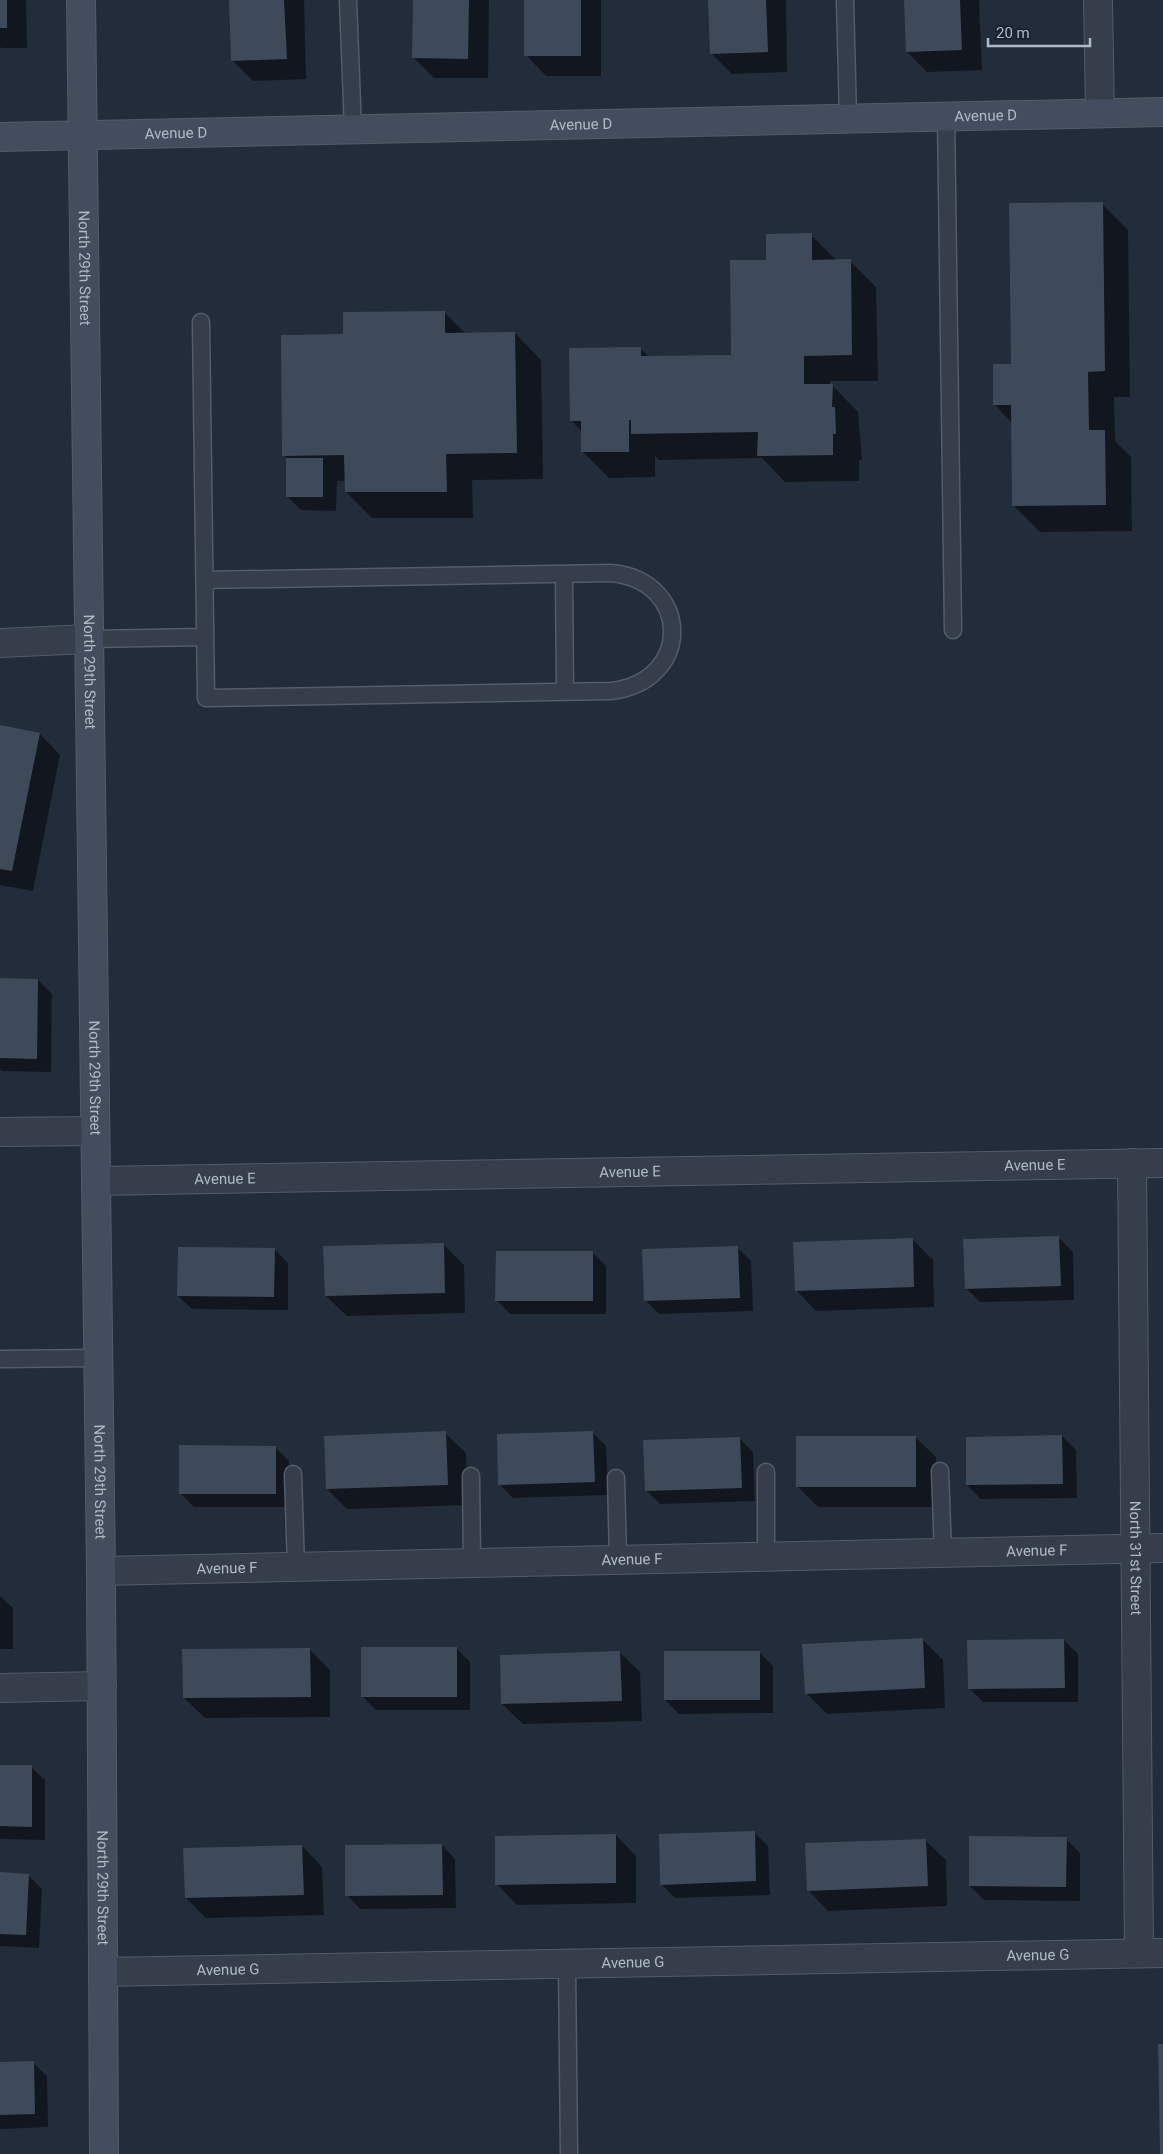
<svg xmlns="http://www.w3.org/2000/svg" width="1163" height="2154" viewBox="0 0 1163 2154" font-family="Roboto,sans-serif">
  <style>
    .shadow { fill: #0007 }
    .building { fill: #3e4a59 }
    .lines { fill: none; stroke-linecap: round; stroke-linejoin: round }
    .lane-casing { stroke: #535c68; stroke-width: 19 }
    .street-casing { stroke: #535c68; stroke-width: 30 }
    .secondary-casing { stroke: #535c68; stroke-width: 30 }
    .lane { stroke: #353e4a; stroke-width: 16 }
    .street { stroke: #353e4a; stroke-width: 28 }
    .secondary { stroke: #434d5d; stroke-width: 28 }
    .labels { text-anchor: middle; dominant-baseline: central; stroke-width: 4; stroke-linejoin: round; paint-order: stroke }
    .street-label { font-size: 15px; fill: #b0b9c6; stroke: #1b232f }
  </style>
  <rect width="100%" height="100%" fill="#222c3a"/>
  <path class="shadow" d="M 0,0 L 26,0 L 27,48 L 2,48 L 0,47 Z
    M 230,0 L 304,0 L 306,79 L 253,81 L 232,60 Z
    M 414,0 L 489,0 L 488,78 L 434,78 L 414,58 Z
    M 526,0 L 601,0 L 601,76 L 546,76 L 526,55 Z
    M 710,0 L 786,0 L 787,72 L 732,74 L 711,53 Z
    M 905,0 L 979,0 L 982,70 L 927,72 L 907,52 Z
    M 1102,204 L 1128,230 L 1130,397 L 1114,397 L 1115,441 L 1131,457 L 1132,531 L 1040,532 L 1014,506 L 1012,423 L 994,404 L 1012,365 Z
    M 811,235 L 837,261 L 850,261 L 876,287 L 878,381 L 830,381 L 830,385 L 832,385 L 858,412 L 862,460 L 859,460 L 859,481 L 785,482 L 762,458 L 659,460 L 655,456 L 655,477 L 609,478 L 582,451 L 582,432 L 571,420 L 640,348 L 649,357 L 732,356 L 767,262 Z
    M 445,313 L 466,334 L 515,333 L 541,360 L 543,479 L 472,480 L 473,518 L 372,518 L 346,492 L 346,481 L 337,481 L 336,511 L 301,510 L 287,496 L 287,459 L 284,455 L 344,335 Z
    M 0,726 L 40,734 L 60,755 L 33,891 L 0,885 Z
    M 0,980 L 38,980 L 52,994 L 51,1072 L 2,1071 L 0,1069 Z
    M 1059,1238 L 1073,1252 L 1074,1300 L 980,1302 L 966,1288 Z
    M 912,1239 L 933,1260 L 934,1307 L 816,1311 L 796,1290 Z
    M 443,1244 L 464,1265 L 465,1313 L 347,1316 L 326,1296 Z
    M 737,1247 L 751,1261 L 753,1311 L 659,1314 L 645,1300 Z
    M 274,1249 L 288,1263 L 288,1310 L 192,1309 L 178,1296 Z
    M 592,1252 L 606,1266 L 606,1314 L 510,1314 L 497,1300 Z
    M 592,1432 L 606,1446 L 608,1495 L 513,1498 L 499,1484 Z
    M 445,1433 L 466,1453 L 468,1505 L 347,1509 L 327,1489 Z
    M 1062,1436 L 1076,1450 L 1077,1498 L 981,1499 L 967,1485 Z
    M 915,1437 L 936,1457 L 936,1507 L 818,1507 L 797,1486 Z
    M 739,1438 L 753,1452 L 755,1501 L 660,1504 L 646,1490 Z
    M 275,1447 L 289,1461 L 289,1507 L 194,1507 L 180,1493 Z
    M 0,1596 L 13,1608 L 13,1649 L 0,1649 Z
    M 922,1639 L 943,1660 L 945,1708 L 827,1714 L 806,1693 Z
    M 1064,1640 L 1078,1654 L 1078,1702 L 983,1702 L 969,1688 Z
    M 456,1648 L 470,1662 L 470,1710 L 376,1710 L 362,1696 Z
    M 309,1649 L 330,1670 L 330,1717 L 205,1718 L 184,1698 Z
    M 619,1652 L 640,1672 L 642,1721 L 523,1724 L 502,1704 Z
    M 759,1652 L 773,1666 L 773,1713 L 679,1714 L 665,1700 Z
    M 0,1766 L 31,1767 L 45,1780 L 45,1840 L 0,1839 Z
    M 754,1832 L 768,1846 L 770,1895 L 675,1898 L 661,1884 Z
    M 616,1835 L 636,1856 L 636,1903 L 517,1905 L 497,1884 Z
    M 1066,1839 L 1080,1853 L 1080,1901 L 984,1900 L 970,1886 Z
    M 925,1840 L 946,1860 L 947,1906 L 828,1911 L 808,1890 Z
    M 442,1845 L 455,1859 L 456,1908 L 360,1909 L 347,1895 Z
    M 302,1846 L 322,1867 L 324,1915 L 206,1918 L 186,1898 Z
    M 0,1874 L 28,1875 L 42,1889 L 39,1948 L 0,1946 Z
    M 33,2063 L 47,2076 L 48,2127 L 0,2129 L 0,2064 Z"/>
  <path class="building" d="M 0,0 L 7,0 L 7,28 L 0,28 Z
    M 229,0 L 284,0 L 287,59 L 231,61 Z
    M 413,0 L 469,0 L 468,59 L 412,58 Z
    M 524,0 L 581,0 L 581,56 L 524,56 Z
    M 708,0 L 766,0 L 768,52 L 710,54 Z
    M 904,0 L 960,0 L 962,50 L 906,52 Z
    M 1103,202 L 1105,371 L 1088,372 L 1089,430 L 1105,430 L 1106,505 L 1012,506 L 1011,405 L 993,405 L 993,364 L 1011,364 L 1009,203 Z
    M 812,233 L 812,260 L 851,259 L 852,355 L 804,356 L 804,384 L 833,384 L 832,407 L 835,407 L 836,434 L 833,434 L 833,455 L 757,456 L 758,432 L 631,434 L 631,420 L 629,420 L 629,452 L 581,452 L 581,421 L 570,421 L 569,348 L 641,347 L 641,356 L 731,355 L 730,260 L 766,260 L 766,234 Z
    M 445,311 L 445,333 L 515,332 L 517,453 L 446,454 L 447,492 L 345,492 L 344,455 L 282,456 L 281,335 L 343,334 L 343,312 Z
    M 286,458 L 323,458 L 323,497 L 286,497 Z
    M 0,725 L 40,733 L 12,871 L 0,869 Z
    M 0,978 L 38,979 L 37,1059 L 0,1058 Z
    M 1059,1236 L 1061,1286 L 965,1289 L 963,1239 Z
    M 913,1238 L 914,1287 L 795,1291 L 793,1242 Z
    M 444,1243 L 445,1293 L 325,1296 L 323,1246 Z
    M 738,1246 L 740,1298 L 644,1301 L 642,1249 Z
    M 178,1247 L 275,1248 L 274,1297 L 177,1296 Z
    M 496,1251 L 593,1251 L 593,1301 L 495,1301 Z
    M 446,1431 L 448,1485 L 326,1489 L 324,1436 Z
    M 593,1431 L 595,1482 L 498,1485 L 497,1434 Z
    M 1062,1435 L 1063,1484 L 966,1485 L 966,1437 Z
    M 796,1436 L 916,1436 L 916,1487 L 796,1487 Z
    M 740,1437 L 742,1488 L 645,1491 L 643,1440 Z
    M 179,1445 L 276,1446 L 276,1494 L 179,1494 Z
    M 923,1638 L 925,1688 L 805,1694 L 802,1644 Z
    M 1064,1639 L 1065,1688 L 968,1689 L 967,1640 Z
    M 361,1647 L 457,1647 L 457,1697 L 361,1697 Z
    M 310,1648 L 311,1697 L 183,1698 L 182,1649 Z
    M 620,1651 L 622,1701 L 501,1704 L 500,1655 Z
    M 664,1651 L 760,1651 L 760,1700 L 664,1700 Z
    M 0,1765 L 32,1765 L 32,1827 L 0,1826 Z
    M 755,1831 L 756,1881 L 660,1885 L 659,1834 Z
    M 616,1834 L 616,1883 L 495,1885 L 495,1836 Z
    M 969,1836 L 1067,1837 L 1066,1887 L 969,1886 Z
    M 926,1839 L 928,1886 L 807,1891 L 805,1843 Z
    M 442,1844 L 443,1895 L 345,1896 L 345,1845 Z
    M 302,1845 L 304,1895 L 185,1898 L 183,1848 Z
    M 0,1872 L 29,1874 L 26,1935 L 0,1934 Z
    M 1158,2044 L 1163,2044 L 1163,2154 L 1160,2154 Z
    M 34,2061 L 35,2114 L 0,2115 L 0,2062 Z"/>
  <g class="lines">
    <g class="lane-casing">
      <path id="lane" d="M 348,0 L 353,130
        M 845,0 L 848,118
        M 946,116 L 953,630
        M 201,322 L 206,698 L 611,691 C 694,681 691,580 611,573 L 205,580
        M 564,574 L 565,692
        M 89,639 L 205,637
        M 0,1359 L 98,1358
        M 940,1471 L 943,1553
        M 766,1472 L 766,1556
        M 293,1474 L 296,1567
        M 471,1476 L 472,1563
        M 616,1478 L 618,1559
        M 567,1964 L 569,2154"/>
    </g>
    <g class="street-casing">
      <g id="street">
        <path d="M 1098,0 L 1100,112"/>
        <path d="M 0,643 L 89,639"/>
        <path d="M 0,1132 L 95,1131"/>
        <path id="s1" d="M 1132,1163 L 1139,1953"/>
        <path id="s2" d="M 96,1181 L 1163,1163"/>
        <path id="s3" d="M 101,1571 L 1163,1548"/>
        <path d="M 0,1688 L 102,1686"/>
        <path id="s4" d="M 103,1972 L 1163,1953"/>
      </g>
    </g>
    <g class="secondary-casing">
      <g id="secondary">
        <path id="s5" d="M 81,0 L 101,1571 L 104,2154"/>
        <path id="s6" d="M 0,137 L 1163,112"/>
      </g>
    </g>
    <use href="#lane" class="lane"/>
    <use href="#street" class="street"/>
    <use href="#secondary" class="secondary"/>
  </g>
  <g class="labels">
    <g class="street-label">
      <text stroke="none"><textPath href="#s6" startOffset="986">Avenue D</textPath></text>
      <text stroke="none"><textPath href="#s6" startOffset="581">Avenue D</textPath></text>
      <text stroke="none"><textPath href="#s6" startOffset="176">Avenue D</textPath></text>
      <text stroke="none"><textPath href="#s5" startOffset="268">North 29th Street</textPath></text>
      <text stroke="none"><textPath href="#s5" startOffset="672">North 29th Street</textPath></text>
      <text stroke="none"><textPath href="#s5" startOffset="1078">North 29th Street</textPath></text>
      <text stroke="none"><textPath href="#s2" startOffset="939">Avenue E</textPath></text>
      <text stroke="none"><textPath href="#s2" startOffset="534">Avenue E</textPath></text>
      <text stroke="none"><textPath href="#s2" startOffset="129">Avenue E</textPath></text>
      <text stroke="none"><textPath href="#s5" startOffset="1482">North 29th Street</textPath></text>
      <text stroke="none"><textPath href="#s3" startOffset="936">Avenue F</textPath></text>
      <text stroke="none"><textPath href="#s1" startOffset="395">North 31st Street</textPath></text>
      <text stroke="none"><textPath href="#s3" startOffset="531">Avenue F</textPath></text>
      <text stroke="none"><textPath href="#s3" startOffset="126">Avenue F</textPath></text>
      <text stroke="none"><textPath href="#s5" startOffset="1888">North 29th Street</textPath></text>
      <text stroke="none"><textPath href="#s4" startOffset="935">Avenue G</textPath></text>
      <text stroke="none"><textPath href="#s4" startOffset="530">Avenue G</textPath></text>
      <text stroke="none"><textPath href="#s4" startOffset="125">Avenue G</textPath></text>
    </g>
  </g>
  <path d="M988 38v8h102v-8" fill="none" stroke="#b0b9c6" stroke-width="2.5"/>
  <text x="996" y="38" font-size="15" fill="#b0b9c6" stroke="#1b232f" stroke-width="4" paint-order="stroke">20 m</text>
</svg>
